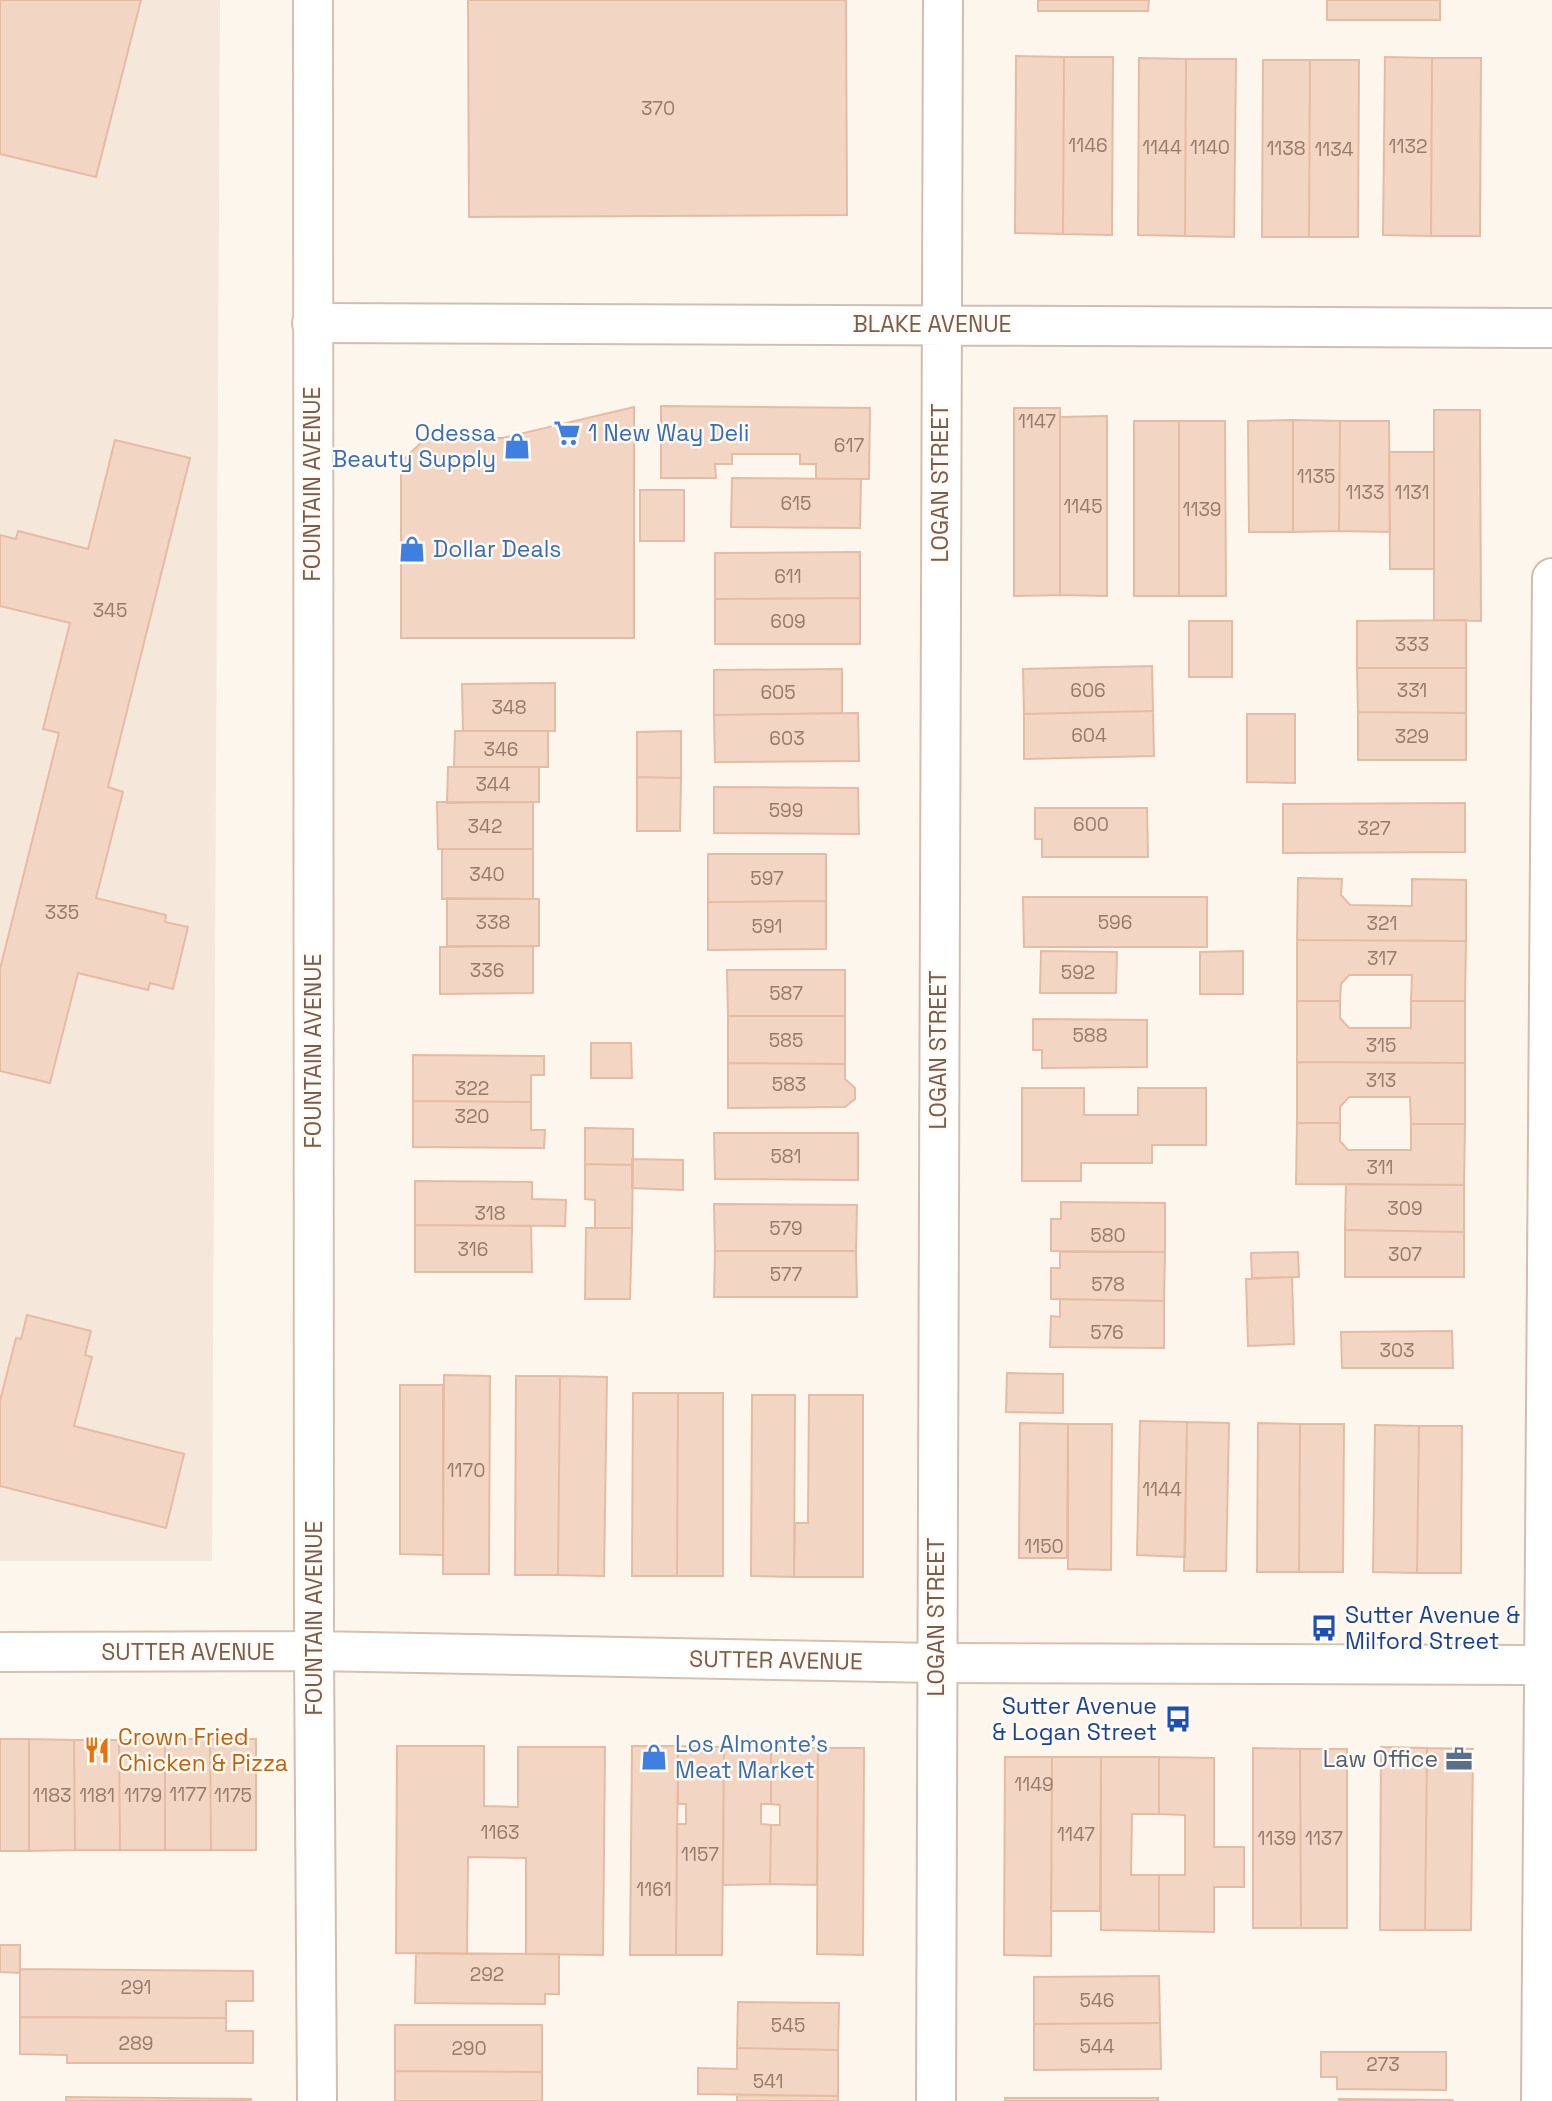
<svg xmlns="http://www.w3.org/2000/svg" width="1552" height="2101" viewBox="0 0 1552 2101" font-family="'Space Grotesk',sans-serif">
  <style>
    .residential { fill: #f5e8da }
    .building { fill: #f3d5c3; stroke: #e6bba3; stroke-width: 2 }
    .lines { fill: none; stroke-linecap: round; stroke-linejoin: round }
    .street-casing { stroke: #d1beb0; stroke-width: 42 }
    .secondary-casing { stroke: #d6c0b0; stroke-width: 42 }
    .street { stroke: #fff; stroke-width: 38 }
    .secondary { stroke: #fff; stroke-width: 38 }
    .labels { text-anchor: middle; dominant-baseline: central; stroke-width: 5; stroke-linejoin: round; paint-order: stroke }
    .number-label { font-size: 19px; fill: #987a6a }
    .street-label { font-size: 23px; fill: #7a5c4d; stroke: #fffaf3 }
    .shop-label { font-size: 23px; fill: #366cbe; stroke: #fffaf3; text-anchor: start }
    .transit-label { font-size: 23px; fill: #164399; stroke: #fffaf3; text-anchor: start }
    .food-label { font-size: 23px; fill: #c56008; stroke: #fffaf3; text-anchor: start }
    .service-label { font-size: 23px; fill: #4e5e75; stroke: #fffaf3; text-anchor: end }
  </style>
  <rect width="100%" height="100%" fill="#fdf6ec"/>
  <path class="residential" d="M 0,0 L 220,0 L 212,1561 L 0,1561 Z"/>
  <path class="building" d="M 0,0 L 141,0 L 96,177 L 0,154 Z
    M 468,0 L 846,0 L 847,215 L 469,217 Z
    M 1038,0 L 1149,0 L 1148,11 L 1038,11 Z
    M 1327,0 L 1440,0 L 1440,20 L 1327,20 Z
    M 1016,56 L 1064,57 L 1063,234 L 1015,233 Z
    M 1064,57 L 1113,57 L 1112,235 L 1063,234 Z
    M 1385,57 L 1432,58 L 1431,236 L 1383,235 Z
    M 1139,58 L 1186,59 L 1185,236 L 1138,235 Z
    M 1432,58 L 1481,58 L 1480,236 L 1431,236 Z
    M 1186,59 L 1236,59 L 1234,237 L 1185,236 Z
    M 1263,60 L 1310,60 L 1309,237 L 1262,237 Z
    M 1310,60 L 1359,60 L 1358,237 L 1309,237 Z
    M 661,406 L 870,408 L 869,479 L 816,479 L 816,464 L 800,464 L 800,454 L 732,454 L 732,464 L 715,464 L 716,478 L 661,478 Z
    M 634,407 L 634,638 L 401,638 L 401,462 L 427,437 L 503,438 Z
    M 1014,408 L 1060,408 L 1060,595 L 1014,596 Z
    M 1434,410 L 1480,410 L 1481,621 L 1434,620 Z
    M 1107,416 L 1107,596 L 1060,595 L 1060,417 Z
    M 1293,420 L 1340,421 L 1339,531 L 1293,532 Z
    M 1293,420 L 1293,532 L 1249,532 L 1248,421 Z
    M 1134,421 L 1179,421 L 1179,596 L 1134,596 Z
    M 1179,421 L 1225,421 L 1226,596 L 1179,596 Z
    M 1340,421 L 1389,421 L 1390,532 L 1339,531 Z
    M 115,440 L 190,458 L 108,787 L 123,792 L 96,898 L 166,915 L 165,922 L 188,927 L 173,989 L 150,983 L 148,990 L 78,973 L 50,1083 L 0,1071 L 0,969 L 59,733 L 43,729 L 70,623 L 0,606 L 0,535 L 16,539 L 18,531 L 88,549 Z
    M 1389,452 L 1434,452 L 1434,569 L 1390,569 Z
    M 732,478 L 861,479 L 860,528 L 731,527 Z
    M 640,490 L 684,490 L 684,541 L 640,541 Z
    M 860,552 L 860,598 L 715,599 L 715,553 Z
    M 860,598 L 860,644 L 715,644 L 715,599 Z
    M 1466,620 L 1466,668 L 1357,668 L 1357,621 Z
    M 1189,621 L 1232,621 L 1232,677 L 1189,677 Z
    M 1152,666 L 1153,711 L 1024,714 L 1023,669 Z
    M 1357,668 L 1466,668 L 1466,713 L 1358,712 Z
    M 842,669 L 842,713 L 714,715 L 714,670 Z
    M 555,683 L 555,731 L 463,731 L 462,684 Z
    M 1153,711 L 1154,756 L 1024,759 L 1024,714 Z
    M 1358,712 L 1466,713 L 1466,760 L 1358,760 Z
    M 858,713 L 859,761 L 715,762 L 714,715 Z
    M 1247,714 L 1295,714 L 1295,783 L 1247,782 Z
    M 455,731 L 548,731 L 548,767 L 454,767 Z
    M 681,731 L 681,778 L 637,777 L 637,732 Z
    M 448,767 L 539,767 L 539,802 L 447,803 Z
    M 637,777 L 681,778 L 680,831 L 637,831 Z
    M 714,787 L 858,788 L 859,834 L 714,833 Z
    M 437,802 L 533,802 L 533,849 L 438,849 Z
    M 1465,803 L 1465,852 L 1283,853 L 1283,804 Z
    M 1035,808 L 1147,808 L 1148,857 L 1042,857 L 1042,839 L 1035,839 Z
    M 442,849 L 533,849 L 533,899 L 442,899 Z
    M 708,854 L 826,854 L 826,901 L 708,902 Z
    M 1298,878 L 1342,879 L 1341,895 L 1350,905 L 1412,906 L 1412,879 L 1466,880 L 1466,941 L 1297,940 Z
    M 1023,897 L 1207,897 L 1207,947 L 1024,947 Z
    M 447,898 L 539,899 L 539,946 L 447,946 Z
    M 826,901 L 826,949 L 708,950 L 708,902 Z
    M 1297,940 L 1466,941 L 1465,1001 L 1411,1001 L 1412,975 L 1349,975 L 1341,984 L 1340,1001 L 1297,1001 Z
    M 533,946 L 533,993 L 440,994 L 440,947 Z
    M 1041,951 L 1117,952 L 1116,993 L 1040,993 Z
    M 1243,951 L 1243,994 L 1200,994 L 1200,952 Z
    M 727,970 L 845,970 L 845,1016 L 728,1016 Z
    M 1297,1001 L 1340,1001 L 1340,1018 L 1349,1028 L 1411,1028 L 1411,1001 L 1465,1001 L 1465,1063 L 1297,1062 Z
    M 728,1016 L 845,1016 L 845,1064 L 728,1063 Z
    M 1033,1019 L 1147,1020 L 1147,1067 L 1042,1068 L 1042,1050 L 1033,1050 Z
    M 591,1043 L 631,1043 L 632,1078 L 591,1078 Z
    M 413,1055 L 544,1056 L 544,1075 L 531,1075 L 531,1102 L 413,1101 Z
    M 1297,1062 L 1465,1063 L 1465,1124 L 1411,1124 L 1410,1097 L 1349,1097 L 1340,1107 L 1340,1123 L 1297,1123 Z
    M 728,1063 L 845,1064 L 845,1079 L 855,1088 L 855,1099 L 845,1107 L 728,1108 Z
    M 1022,1088 L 1084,1088 L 1084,1115 L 1138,1115 L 1138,1088 L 1206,1088 L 1206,1145 L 1152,1145 L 1152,1163 L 1081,1163 L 1081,1181 L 1022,1181 Z
    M 413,1101 L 531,1102 L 531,1130 L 545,1130 L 544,1148 L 413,1147 Z
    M 1297,1123 L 1340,1123 L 1340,1141 L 1348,1150 L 1411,1150 L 1411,1124 L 1465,1124 L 1464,1185 L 1296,1184 Z
    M 585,1128 L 633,1129 L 633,1165 L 585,1164 Z
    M 714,1133 L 858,1133 L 858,1180 L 715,1179 Z
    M 632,1159 L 683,1160 L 683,1190 L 632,1188 Z
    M 585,1164 L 633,1165 L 632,1228 L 595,1228 L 595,1200 L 585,1199 Z
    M 415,1181 L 532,1182 L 532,1199 L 566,1200 L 565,1226 L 415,1225 Z
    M 1346,1184 L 1464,1185 L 1464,1232 L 1345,1230 Z
    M 1061,1202 L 1165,1203 L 1165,1252 L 1051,1251 L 1051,1219 L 1061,1219 Z
    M 714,1204 L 857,1205 L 856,1251 L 715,1251 Z
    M 415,1225 L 531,1226 L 532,1272 L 415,1272 Z
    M 586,1228 L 632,1228 L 630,1299 L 585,1299 Z
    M 1345,1230 L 1464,1232 L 1464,1277 L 1345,1277 Z
    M 715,1251 L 856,1251 L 857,1297 L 714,1297 Z
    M 1060,1252 L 1165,1252 L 1164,1301 L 1051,1299 L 1051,1268 L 1060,1268 Z
    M 1298,1252 L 1299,1277 L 1252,1278 L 1251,1253 Z
    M 1292,1277 L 1294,1344 L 1248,1346 L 1246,1279 Z
    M 1060,1299 L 1164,1301 L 1164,1348 L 1050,1347 L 1051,1316 L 1060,1317 Z
    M 27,1315 L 91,1331 L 85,1355 L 92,1357 L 74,1426 L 184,1454 L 166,1528 L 0,1486 L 0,1401 L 16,1338 L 21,1339 Z
    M 1452,1331 L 1453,1368 L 1342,1368 L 1341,1332 Z
    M 1007,1373 L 1063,1374 L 1063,1413 L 1006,1412 Z
    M 444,1375 L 490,1376 L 489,1574 L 443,1574 Z
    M 516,1376 L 560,1376 L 558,1575 L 515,1575 Z
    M 560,1376 L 607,1377 L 604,1576 L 558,1575 Z
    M 400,1385 L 443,1385 L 443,1555 L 400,1554 Z
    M 633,1393 L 678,1393 L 677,1576 L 632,1576 Z
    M 678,1393 L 723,1393 L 723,1576 L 677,1576 Z
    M 752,1395 L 795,1395 L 794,1577 L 751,1576 Z
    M 809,1395 L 863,1395 L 863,1577 L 794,1577 L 795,1523 L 808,1523 Z
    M 1140,1421 L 1187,1422 L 1185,1557 L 1137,1555 Z
    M 1187,1422 L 1229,1423 L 1226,1571 L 1184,1571 Z
    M 1020,1423 L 1068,1424 L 1067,1558 L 1019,1558 Z
    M 1258,1423 L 1300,1424 L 1299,1572 L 1257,1572 Z
    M 1068,1424 L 1112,1424 L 1111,1570 L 1068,1569 Z
    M 1300,1424 L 1344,1424 L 1343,1572 L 1299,1572 Z
    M 1375,1425 L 1419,1426 L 1417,1573 L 1373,1572 Z
    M 1419,1426 L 1462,1426 L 1461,1573 L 1417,1573 Z
    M 0,1739 L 29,1739 L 29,1851 L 0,1851 Z
    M 29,1739 L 74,1740 L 75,1850 L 29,1851 Z
    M 165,1739 L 210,1739 L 211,1850 L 165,1850 Z
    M 165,1739 L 165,1850 L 120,1850 L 119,1740 Z
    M 210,1739 L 256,1739 L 256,1850 L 211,1850 Z
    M 74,1740 L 119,1740 L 120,1850 L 75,1850 Z
    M 397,1746 L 484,1746 L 484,1806 L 518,1807 L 518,1747 L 605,1747 L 603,1955 L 526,1954 L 526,1858 L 468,1857 L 467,1954 L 396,1953 Z
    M 632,1746 L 678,1746 L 676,1955 L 630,1955 Z
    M 678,1746 L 724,1747 L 722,1955 L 676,1955 L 677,1824 L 686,1824 L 686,1804 L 678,1804 Z
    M 724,1747 L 771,1747 L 771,1804 L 761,1804 L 761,1824 L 771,1825 L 770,1884 L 723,1885 Z
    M 771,1747 L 818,1748 L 817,1885 L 770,1884 L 771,1825 L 780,1825 L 780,1805 L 771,1804 Z
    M 1381,1747 L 1427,1748 L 1425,1930 L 1380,1930 Z
    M 818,1748 L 864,1748 L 863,1955 L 817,1954 Z
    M 1253,1748 L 1300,1749 L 1301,1928 L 1253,1928 Z
    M 1427,1748 L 1473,1749 L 1471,1930 L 1425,1930 Z
    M 1300,1749 L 1347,1749 L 1347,1928 L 1301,1928 Z
    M 1005,1757 L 1052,1757 L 1051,1956 L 1004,1955 Z
    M 1052,1757 L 1101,1757 L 1100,1911 L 1051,1911 Z
    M 1101,1757 L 1159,1757 L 1159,1814 L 1132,1814 L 1131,1875 L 1159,1875 L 1159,1931 L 1101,1930 Z
    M 1159,1757 L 1214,1758 L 1214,1847 L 1244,1847 L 1244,1887 L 1214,1887 L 1214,1932 L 1159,1931 L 1159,1875 L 1185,1875 L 1185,1815 L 1159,1814 Z
    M 0,1945 L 20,1945 L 20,1973 L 0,1972 Z
    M 416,1953 L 559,1954 L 559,1994 L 545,1994 L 545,2004 L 415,2003 Z
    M 20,1969 L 253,1971 L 253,2001 L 226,2001 L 226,2018 L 20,2017 Z
    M 1159,1976 L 1160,2023 L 1034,2024 L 1034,1977 Z
    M 738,2002 L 839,2003 L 838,2050 L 737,2048 Z
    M 20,2017 L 226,2018 L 226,2031 L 253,2031 L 253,2063 L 67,2063 L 67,2055 L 20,2054 Z
    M 1160,2023 L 1161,2069 L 1034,2070 L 1034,2024 Z
    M 395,2025 L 542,2025 L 542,2072 L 395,2071 Z
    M 737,2048 L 838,2050 L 838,2096 L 698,2094 L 698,2068 L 737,2069 Z
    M 1321,2052 L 1446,2052 L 1446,2090 L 1337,2089 L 1337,2077 L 1321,2077 Z
    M 395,2071 L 542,2072 L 542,2101 L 395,2101 Z
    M 737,2095 L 838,2096 L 838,2101 L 737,2101 Z
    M 66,2097 L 251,2099 L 251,2101 L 66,2101 Z
    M 1005,2098 L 1158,2098 L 1158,2101 L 1005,2101 Z
    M 1339,2099 L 1452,2100 L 1453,2101 L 1339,2101 Z"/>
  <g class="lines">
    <g class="street-casing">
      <path id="street" d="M 312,323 L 1552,328
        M 314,1651 L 317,2101
        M 936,2101 L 943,0
        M 1541,2101 L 1552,578"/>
    </g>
    <g class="secondary-casing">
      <path id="secondary" d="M 313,0 L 314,1651
        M 0,1652 L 314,1651 L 936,1663 L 1552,1665"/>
    </g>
    <use href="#street" class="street"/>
    <use href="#secondary" class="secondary"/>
  </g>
  <defs>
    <g id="supermarket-bare" transform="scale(2.1)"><path d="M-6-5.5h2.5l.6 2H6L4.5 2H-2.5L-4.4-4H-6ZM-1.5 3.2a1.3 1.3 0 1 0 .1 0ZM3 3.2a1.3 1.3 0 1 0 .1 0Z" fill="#3f7fe0" stroke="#fffaf3" stroke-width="2.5" paint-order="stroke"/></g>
    <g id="shop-bare" transform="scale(2.1)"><path d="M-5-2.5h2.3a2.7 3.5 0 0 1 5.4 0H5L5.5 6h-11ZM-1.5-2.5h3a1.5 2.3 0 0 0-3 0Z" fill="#3f7fe0" stroke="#fffaf3" stroke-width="2.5" paint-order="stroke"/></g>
    <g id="bus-bare" transform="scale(2.1)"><path d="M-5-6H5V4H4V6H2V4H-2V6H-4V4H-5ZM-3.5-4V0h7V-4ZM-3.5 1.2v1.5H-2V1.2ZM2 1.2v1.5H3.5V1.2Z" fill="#1a4fb4" stroke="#fffaf3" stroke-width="2.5" paint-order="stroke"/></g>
    <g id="restaurant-bare" transform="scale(2.1)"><path d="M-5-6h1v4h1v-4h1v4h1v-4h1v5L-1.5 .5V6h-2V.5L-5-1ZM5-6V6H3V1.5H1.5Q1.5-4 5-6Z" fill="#e8710a" stroke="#fffaf3" stroke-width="2.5" paint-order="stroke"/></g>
    <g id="office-bare" transform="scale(2.1)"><path d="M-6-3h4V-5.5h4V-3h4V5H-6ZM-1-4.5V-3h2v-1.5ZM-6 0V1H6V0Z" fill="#5c6f8a" stroke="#fffaf3" stroke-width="2.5" paint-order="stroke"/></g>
  </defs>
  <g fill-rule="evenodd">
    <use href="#supermarket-bare" x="567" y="433"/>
    <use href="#shop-bare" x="517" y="446"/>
    <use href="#shop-bare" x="412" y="549"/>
    <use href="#bus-bare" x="1324" y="1628"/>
    <use href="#bus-bare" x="1178" y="1719"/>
    <use href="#restaurant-bare" x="97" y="1750"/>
    <use href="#shop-bare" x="654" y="1757"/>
    <use href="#office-bare" x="1459" y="1759"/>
  </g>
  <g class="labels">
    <g class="number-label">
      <text x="658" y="108">370</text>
      <text x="1088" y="145">1146</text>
      <text x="1408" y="146">1132</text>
      <text x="1162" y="147">1144</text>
      <text x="1210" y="147">1140</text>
      <text x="1286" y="148">1138</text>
      <text x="1334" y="149">1134</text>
      <text x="1037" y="421">1147</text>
      <text x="849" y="445">617</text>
      <text x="1316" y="476">1135</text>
      <text x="1365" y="492">1133</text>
      <text x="1412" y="492">1131</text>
      <text x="796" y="503">615</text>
      <text x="1083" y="506">1145</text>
      <text x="1202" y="509">1139</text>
      <text x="788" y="576">611</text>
      <text x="110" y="610">345</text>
      <text x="788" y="621">609</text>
      <text x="1412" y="644">333</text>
      <text x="1088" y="690">606</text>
      <text x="1412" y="690">331</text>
      <text x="778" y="692">605</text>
      <text x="509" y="707">348</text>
      <text x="1089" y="735">604</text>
      <text x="1412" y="736">329</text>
      <text x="787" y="738">603</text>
      <text x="501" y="749">346</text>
      <text x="493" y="784">344</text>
      <text x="786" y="810">599</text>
      <text x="1091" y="824">600</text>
      <text x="485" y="826">342</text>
      <text x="1374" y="828">327</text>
      <text x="487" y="874">340</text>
      <text x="767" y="878">597</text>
      <text x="62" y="912">335</text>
      <text x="493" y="922">338</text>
      <text x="1115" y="922">596</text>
      <text x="1382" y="923">321</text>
      <text x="767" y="926">591</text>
      <text x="1382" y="958">317</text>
      <text x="487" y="970">336</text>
      <text x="1078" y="972">592</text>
      <text x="786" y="993">587</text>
      <text x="1090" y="1035">588</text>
      <text x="786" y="1040">585</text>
      <text x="1381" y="1045">315</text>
      <text x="1381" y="1080">313</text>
      <text x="789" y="1084">583</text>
      <text x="472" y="1088">322</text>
      <text x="472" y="1116">320</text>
      <text x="786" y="1156">581</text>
      <text x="1380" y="1167">311</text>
      <text x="1405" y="1208">309</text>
      <text x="490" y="1213">318</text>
      <text x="786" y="1228">579</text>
      <text x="1108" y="1235">580</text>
      <text x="473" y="1249">316</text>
      <text x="1405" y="1254">307</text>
      <text x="786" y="1274">577</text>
      <text x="1108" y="1284">578</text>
      <text x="1107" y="1332">576</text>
      <text x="1397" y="1350">303</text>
      <text x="466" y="1470">1170</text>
      <text x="1162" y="1489">1144</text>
      <text x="1044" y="1546">1150</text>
      <text x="1034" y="1784">1149</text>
      <text x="188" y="1794">1177</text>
      <text x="52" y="1795">1183</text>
      <text x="97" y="1795">1181</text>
      <text x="143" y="1795">1179</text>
      <text x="233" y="1795">1175</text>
      <text x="500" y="1832">1163</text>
      <text x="1076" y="1834">1147</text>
      <text x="1277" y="1838">1139</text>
      <text x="1324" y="1838">1137</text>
      <text x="700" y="1854">1157</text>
      <text x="654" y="1889">1161</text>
      <text x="487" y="1974">292</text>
      <text x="136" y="1987">291</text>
      <text x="1097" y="2000">546</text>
      <text x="788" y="2025">545</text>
      <text x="136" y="2043">289</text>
      <text x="1097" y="2046">544</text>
      <text x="469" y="2048">290</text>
      <text x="1383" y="2064">273</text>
      <text x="768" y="2081">541</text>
    </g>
    <g class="street-label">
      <text x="932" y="324">BLAKE AVENUE</text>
      <text transform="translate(940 483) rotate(-90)">LOGAN STREET</text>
      <text transform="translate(312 484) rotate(-90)">FOUNTAIN AVENUE</text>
      <text transform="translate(938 1050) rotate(-90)">LOGAN STREET</text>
      <text transform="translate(313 1051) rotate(-90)">FOUNTAIN AVENUE</text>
      <text transform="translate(936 1617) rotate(-90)">LOGAN STREET</text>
      <text transform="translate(314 1618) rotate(-90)">FOUNTAIN AVENUE</text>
      <text x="188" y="1652">SUTTER AVENUE</text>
      <text transform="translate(776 1660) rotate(1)">SUTTER AVENUE</text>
    </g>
    <g class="shop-label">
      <text x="496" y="433" text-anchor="end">Odessa<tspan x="496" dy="26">Beauty Supply</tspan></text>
      <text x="588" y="433">1 New Way Deli</text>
      <text x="433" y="549">Dollar Deals</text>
      <text x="675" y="1744">Los Almonte's<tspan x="675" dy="26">Meat Market</tspan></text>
    </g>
    <g class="transit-label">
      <text x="1345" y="1615">Sutter Avenue &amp;<tspan x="1345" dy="26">Milford Street</tspan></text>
      <text x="1157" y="1706" text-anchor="end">Sutter Avenue<tspan x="1157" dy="26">&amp; Logan Street</tspan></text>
    </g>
    <g class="food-label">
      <text x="118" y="1737">Crown Fried<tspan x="118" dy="26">Chicken &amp; Pizza</tspan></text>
    </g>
    <g class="service-label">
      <text x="1438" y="1759">Law Office</text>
    </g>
  </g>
</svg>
